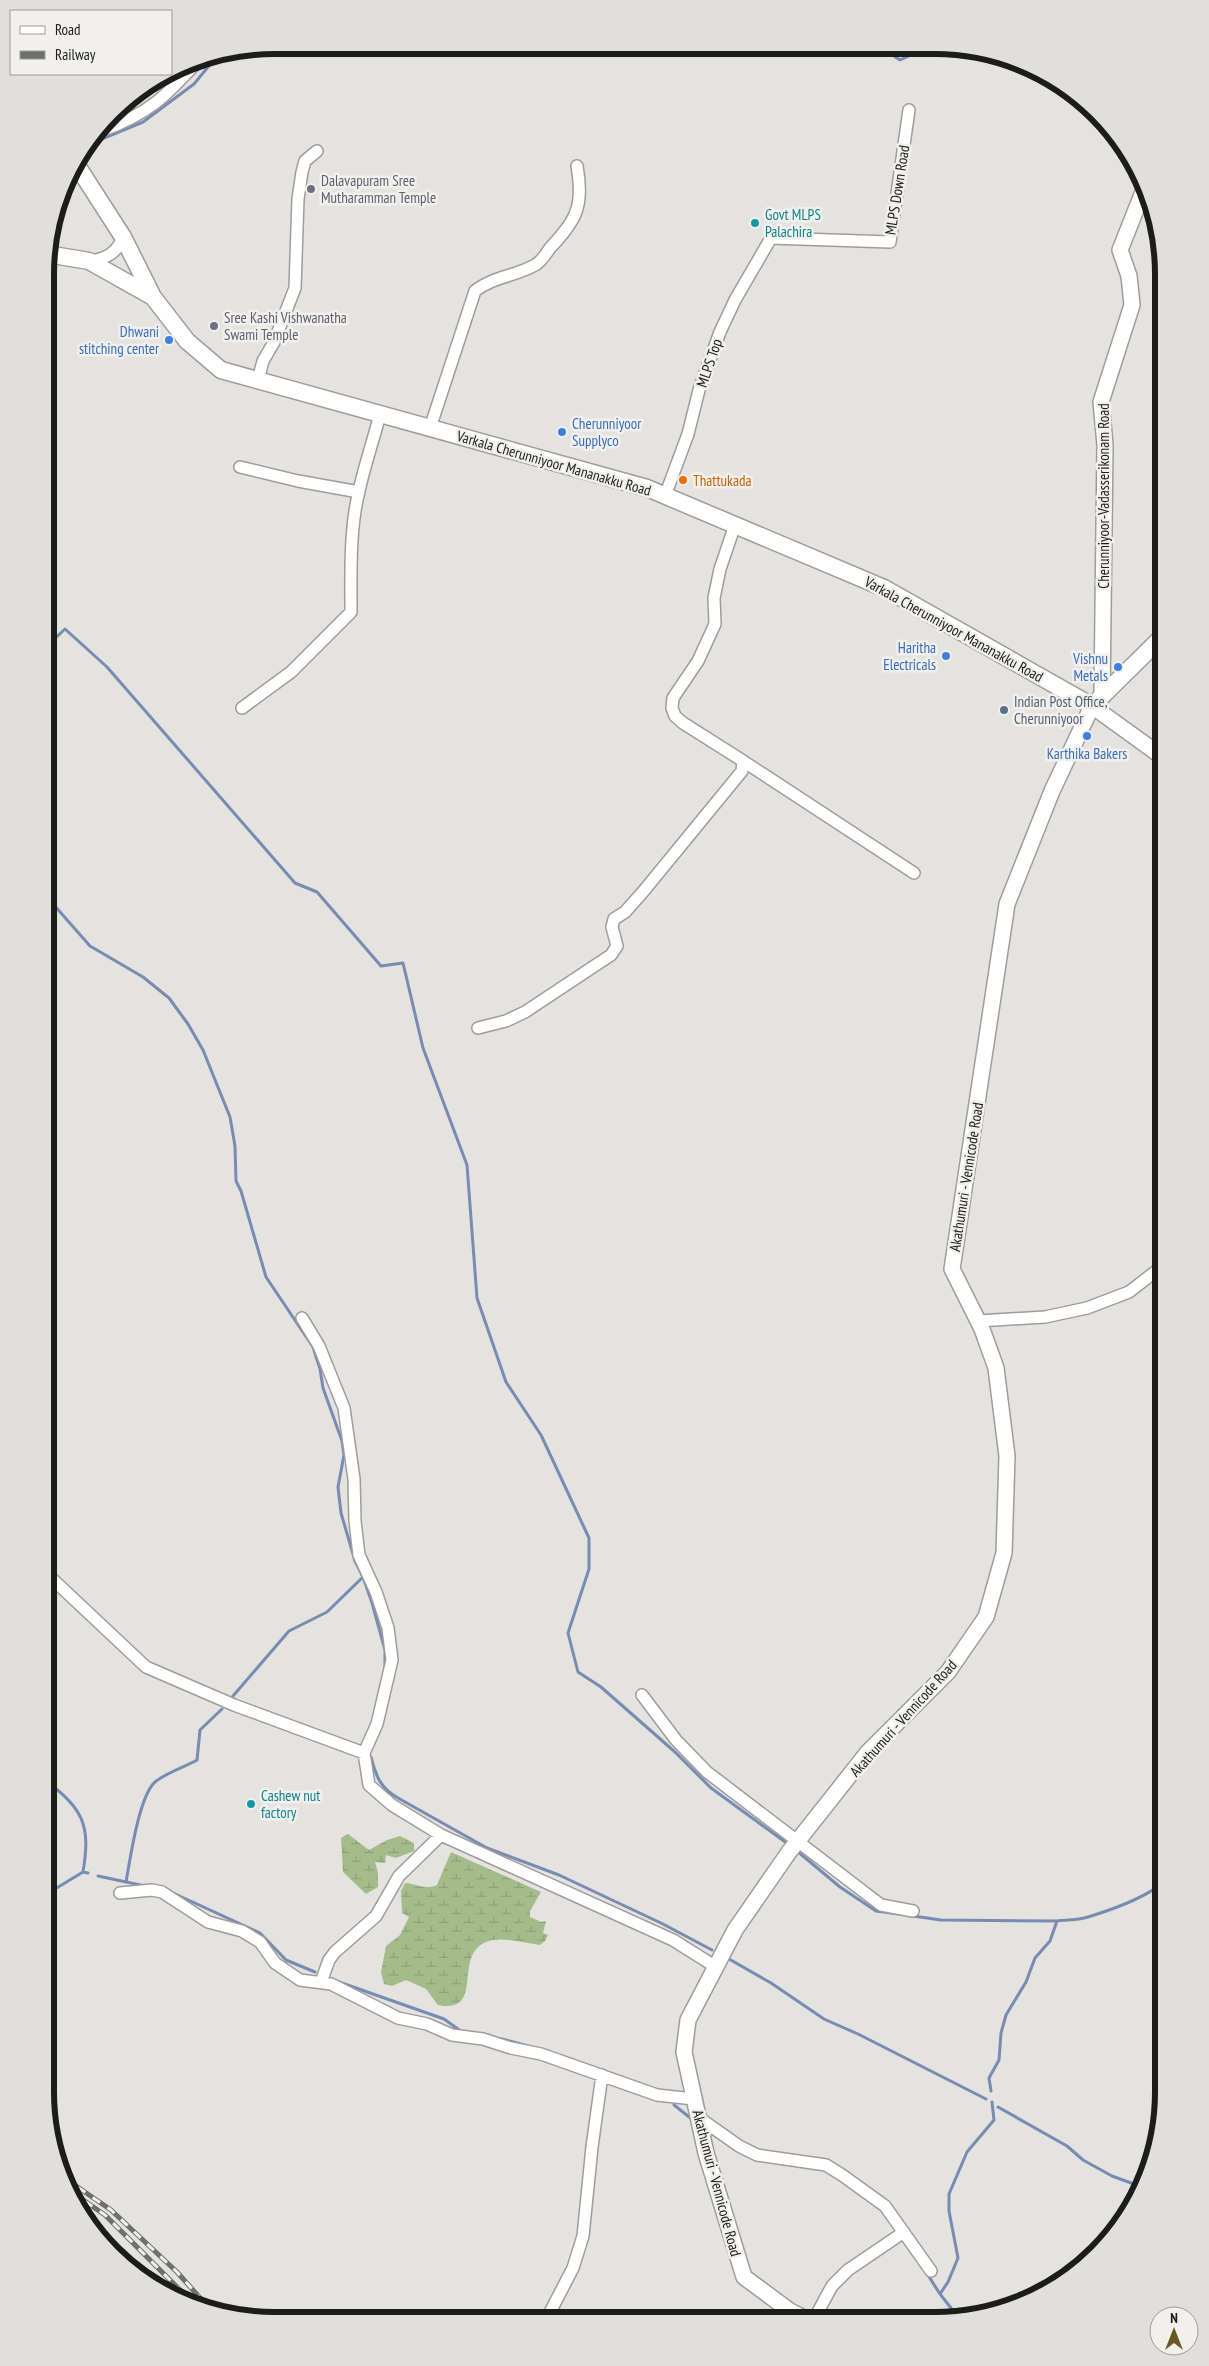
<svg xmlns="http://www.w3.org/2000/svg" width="1209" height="2366" viewBox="0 0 1209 2366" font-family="'PT Sans Narrow',sans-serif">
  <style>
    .wetland { fill: url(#wetland-marsh) }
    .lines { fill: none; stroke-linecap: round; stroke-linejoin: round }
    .stream { stroke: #788bb3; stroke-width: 3 }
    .minor-casing { stroke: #9e9d9a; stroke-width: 14 }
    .tertiary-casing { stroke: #9e9d9a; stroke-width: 18 }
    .secondary-casing { stroke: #9e9d9a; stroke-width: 19 }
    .minor { stroke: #fff; stroke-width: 11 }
    .tertiary { stroke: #fff; stroke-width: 15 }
    .secondary { stroke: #fff; stroke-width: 16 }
    .rail-casing { stroke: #6f6f6d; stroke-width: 5 }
    .rail { stroke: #f2f0ed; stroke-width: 3; stroke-dasharray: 9; stroke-linecap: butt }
    .worship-dot { fill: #6b7280; stroke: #f2f0ed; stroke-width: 2 }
    .culture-dot { fill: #0f9aa8; stroke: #f2f0ed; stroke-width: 2 }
    .shop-dot { fill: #3f7fe0; stroke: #f2f0ed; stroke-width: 2 }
    .food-dot { fill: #e8710a; stroke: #f2f0ed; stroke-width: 2 }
    .service-dot { fill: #5c6f8a; stroke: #f2f0ed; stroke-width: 2 }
    .labels { text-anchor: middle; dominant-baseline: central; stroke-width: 5; stroke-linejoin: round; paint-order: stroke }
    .worship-label { font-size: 15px; fill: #5b616d; stroke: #f2f0ed; text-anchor: start }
    .street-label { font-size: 15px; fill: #1c1c1b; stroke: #f2f0ed }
    .culture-label { font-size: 15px; fill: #0d838f; stroke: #f2f0ed; text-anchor: start }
    .shop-label { font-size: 15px; fill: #366cbe; stroke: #f2f0ed; text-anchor: end }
    .food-label { font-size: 15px; fill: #c56008; stroke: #f2f0ed; text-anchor: start }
    .service-label { font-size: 15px; fill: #4e5e75; stroke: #f2f0ed; text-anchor: start }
    .rim { fill: none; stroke: #1c1c1b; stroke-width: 6 }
  </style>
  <defs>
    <pattern id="wetland-marsh" width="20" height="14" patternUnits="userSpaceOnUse" patternTransform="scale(1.25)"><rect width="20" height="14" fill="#a4bc8b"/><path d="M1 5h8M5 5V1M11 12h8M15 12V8" fill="none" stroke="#8da177"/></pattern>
  </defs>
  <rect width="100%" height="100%" fill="#e4e3e0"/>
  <path class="wetland" d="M 348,1834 L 369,1850 L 387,1840 L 400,1836 L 414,1843 L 414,1851 L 396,1858 L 386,1855 L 385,1863 L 375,1862 L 378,1872 L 378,1887 L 366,1894 L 343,1872 L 341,1838 Z
    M 451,1852 L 541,1892 L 530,1911 L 530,1917 L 541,1922 L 546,1921 L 543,1933 L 548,1935 L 545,1941 L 540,1945 C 526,1943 499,1936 486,1942 C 452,1956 486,2014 438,2005 L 426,1989 L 406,1980 L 392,1986 L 384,1984 L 381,1972 L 386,1946 L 400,1935 L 409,1917 L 402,1913 L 401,1891 L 405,1883 C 417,1884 426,1890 437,1885 Z"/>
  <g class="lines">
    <path class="stream" d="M 883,49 L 900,60 L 924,49
      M 92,143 L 143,122 L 194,84 L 217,56
      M 47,646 L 65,629 L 107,667 L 295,883 L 317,892 L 381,966 L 403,963 L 423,1048 L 467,1165 L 477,1298 L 506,1382 L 541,1435 L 589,1538 L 589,1569 L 568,1633 L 578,1672 L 601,1687 L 675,1752 L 711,1788 L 788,1844
      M 46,896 L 90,946 L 143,977 L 169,998 L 188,1024 L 203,1050 L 230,1117 L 235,1146 L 236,1181 L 241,1191 L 266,1277 L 313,1347 L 320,1369 L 323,1388 L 342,1441 L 344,1455 L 338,1487 L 341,1513 L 355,1561 L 363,1577 L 372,1603 L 385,1650 L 385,1668
      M 233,1696 L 289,1631 L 327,1612 L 363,1577
      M 371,1757 C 376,1776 380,1788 398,1798 L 487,1848 L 559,1875 L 663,1924 L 712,1950
      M 45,1780 C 83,1809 91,1824 83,1872 L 88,1873
      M 797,1851 L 840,1887 L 876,1911 L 899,1914
      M 98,1876 L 145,1886
      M 126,1882 C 130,1860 139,1796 155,1782 C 167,1772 183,1768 197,1760 L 200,1730 L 222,1709
      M 173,1893 L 260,1933 L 286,1960 L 315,1972
      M 45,1895 L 83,1872
      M 913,1916 L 941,1920 L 1057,1921
      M 729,1959 L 771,1983 L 824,2019 L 858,2034 L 986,2099
      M 339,1982 L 444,2019 L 462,2032
      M 502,2039 L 528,2046
      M 991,2091 L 989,2078 L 999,2060 L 1001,2033 L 1006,2015 L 1026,1982 L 1035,1958 L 1050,1941 L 1057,1921 C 1067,1920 1079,1920 1088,1917 C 1111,1910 1146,1897 1164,1882
      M 674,2105 L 693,2120
      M 998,2107 L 1067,2146 L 1083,2160 L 1112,2176 L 1142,2187
      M 706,2130 L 722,2140
      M 926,2272 L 940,2294 L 948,2282 L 958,2258 L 949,2211 L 949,2194 L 967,2152 L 994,2120 L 992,2102
      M 940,2294 L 958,2317"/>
    <g class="minor-casing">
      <path id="minor" d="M 101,131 C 149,114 166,96 199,60
        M 89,261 C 106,259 117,253 123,237
        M 258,380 L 263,361 L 274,342 L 295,288 L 298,199 L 302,172 L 305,161 L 317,151
        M 430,428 L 475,291 C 492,277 516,276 535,265 C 541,262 546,254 550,248 C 577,220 584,205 577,166
        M 240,467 L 298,481 L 359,492
        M 665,496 L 688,434 L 699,390 L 720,332 L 735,300 L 771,238 L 890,242 L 909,110
        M 242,708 L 291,672 L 351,612 C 351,578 350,544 355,511 C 360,478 372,446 380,414
        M 743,761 L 914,873
        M 478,1028 L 506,1021 L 525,1012 L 611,955 L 617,946 L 612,927 L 614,919 L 625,912 L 642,893 L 742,771 L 743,761 L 683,723 L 675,716 L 672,708 L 673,698 L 698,661 L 715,624 L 714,598 L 720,569 L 735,525
        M 302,1318 L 319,1346 L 344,1408 L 354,1479 L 355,1521 L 359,1555 L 376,1592 L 388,1628 L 392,1660 L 377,1724 L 364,1753
        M 978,1321 L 1045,1317 L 1087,1308 L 1129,1292 L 1164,1265
        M 46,1573 L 146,1667 L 234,1705 L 364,1753 L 369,1785 L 392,1805 L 441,1835 L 673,1940 L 716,1967
        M 642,1695 L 676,1740 L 707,1772 L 881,1905 L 913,1911
        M 120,1893 L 152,1890 L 162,1892 L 208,1922 L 242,1931 L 260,1942 L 275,1963 L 300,1980 L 331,1984 L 398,2018 L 427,2024 L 452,2035 L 483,2039 L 511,2048 L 541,2054 L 657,2095 L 694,2099
        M 321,1982 L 329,1960 L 335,1952 L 376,1916 L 399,1876 L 441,1835
        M 698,2117 L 739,2146 L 757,2155 L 826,2165 L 842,2175 L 885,2206 L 931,2271
        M 546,2320 L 573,2268 L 583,2236 L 592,2147 L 602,2075
        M 813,2321 L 832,2286 L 848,2270 L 904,2232"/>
    </g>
    <g class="tertiary-casing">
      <path id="tertiary" d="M 1102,695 L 1105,445 L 1101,402 L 1132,305 L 1129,276 L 1120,250 L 1145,187
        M 810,2321 L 790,2311 L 744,2277 L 706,2153 L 684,2052 L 688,2020 L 735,1930 L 789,1852 L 868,1752 L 948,1672 L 986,1617 L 1004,1553 L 1007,1456 L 996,1368 L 982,1329 L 952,1269 L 1007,904 L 1052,791 L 1092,706 L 1164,758"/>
    </g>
    <g class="secondary-casing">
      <path id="secondary" d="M 76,164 L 123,237 L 153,297
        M 47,254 L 89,261 L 153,297 L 187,341 L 221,370 L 647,488 L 884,588 L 1092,706 L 1164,635"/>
    </g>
    <use href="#minor" class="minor"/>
    <use href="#tertiary" class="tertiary"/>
    <use href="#secondary" class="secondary"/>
    <g class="rail-casing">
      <path id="rail" d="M 63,2177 L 111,2210 L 177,2272 L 209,2308
        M 70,2191 L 105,2215 L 193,2303"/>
    </g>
    <use href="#rail" class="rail"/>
  </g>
  <g class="worship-dot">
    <circle cx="311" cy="189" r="5"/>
    <circle cx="214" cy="326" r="5"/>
  </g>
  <g class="culture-dot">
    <circle cx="755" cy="223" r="5"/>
    <circle cx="251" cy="1804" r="5"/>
  </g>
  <g class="shop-dot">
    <circle cx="169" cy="340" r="5"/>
    <circle cx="562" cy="432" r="5"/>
    <circle cx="946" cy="656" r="5"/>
    <circle cx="1118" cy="667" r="5"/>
    <circle cx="1087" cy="736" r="5"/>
  </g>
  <circle class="food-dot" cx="683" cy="480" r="5"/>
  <circle class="service-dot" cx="1004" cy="710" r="5"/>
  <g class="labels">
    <g class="worship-label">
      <text x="321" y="180">Dalavapuram Sree<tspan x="321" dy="17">Mutharamman Temple</tspan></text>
      <text x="224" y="317">Sree Kashi Vishwanatha<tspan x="224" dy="17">Swami Temple</tspan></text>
    </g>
    <g class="street-label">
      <text transform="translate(897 190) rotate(-81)">MLPS Down Road</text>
      <text transform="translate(709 363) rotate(-71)">MLPS Top</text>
      <text transform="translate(554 463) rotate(16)">Varkala Cherunniyoor Mananakku Road</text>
      <text transform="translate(1103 496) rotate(-90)">Cherunniyoor-Vadasserikonam Road</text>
      <text transform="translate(954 629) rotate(29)">Varkala Cherunniyoor Mananakku Road</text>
      <text transform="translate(966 1177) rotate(-81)">Akathumuri - Vennicode Road</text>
      <text transform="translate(903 1718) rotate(-48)">Akathumuri - Vennicode Road</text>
      <text transform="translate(717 2183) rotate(75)">Akathumuri - Vennicode Road</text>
    </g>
    <g class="culture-label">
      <text x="765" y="214">Govt MLPS<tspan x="765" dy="17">Palachira</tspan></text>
      <text x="261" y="1795">Cashew nut<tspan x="261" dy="17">factory</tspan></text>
    </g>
    <g class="shop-label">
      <text x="159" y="331">Dhwani<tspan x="159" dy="17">stitching center</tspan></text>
      <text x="572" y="423" text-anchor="start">Cherunniyoor<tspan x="572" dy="17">Supplyco</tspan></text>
      <text x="936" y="647">Haritha<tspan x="936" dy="17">Electricals</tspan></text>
      <text x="1108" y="658">Vishnu<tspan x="1108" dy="17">Metals</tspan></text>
      <text x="1087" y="753" text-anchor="middle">Karthika Bakers</text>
    </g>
    <g class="food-label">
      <text x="693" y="480">Thattukada</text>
    </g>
    <g class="service-label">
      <text x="1014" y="701">Indian Post Office,<tspan x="1014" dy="17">Cherunniyoor</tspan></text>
    </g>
  </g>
  <path d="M0 0H1209V2366H0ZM274 54H935A220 220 0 0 1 1155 274V2092A220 220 0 0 1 935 2312H274A220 220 0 0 1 54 2092V274A220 220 0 0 1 274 54Z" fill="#e1dfdc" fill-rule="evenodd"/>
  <path class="rim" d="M274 54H935A220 220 0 0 1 1155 274V2092A220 220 0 0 1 935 2312H274A220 220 0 0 1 54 2092V274A220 220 0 0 1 274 54Z"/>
  <rect x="10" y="10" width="162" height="65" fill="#f2f0ed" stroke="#9c9b99"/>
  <rect x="20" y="26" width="25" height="8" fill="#ffffff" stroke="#9c9b99"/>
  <text x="55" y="35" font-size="15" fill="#1c1c1b">Road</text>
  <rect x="20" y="51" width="25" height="8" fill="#6f6f6d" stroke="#9c9b99"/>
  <text x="55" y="60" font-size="15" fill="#1c1c1b">Railway</text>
  <g transform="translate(1174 2331)"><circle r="24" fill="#f2f0ed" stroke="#9c9b99"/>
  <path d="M0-4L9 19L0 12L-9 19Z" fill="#6b5725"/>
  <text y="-8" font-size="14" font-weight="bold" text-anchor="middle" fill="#1c1c1b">N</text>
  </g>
</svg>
